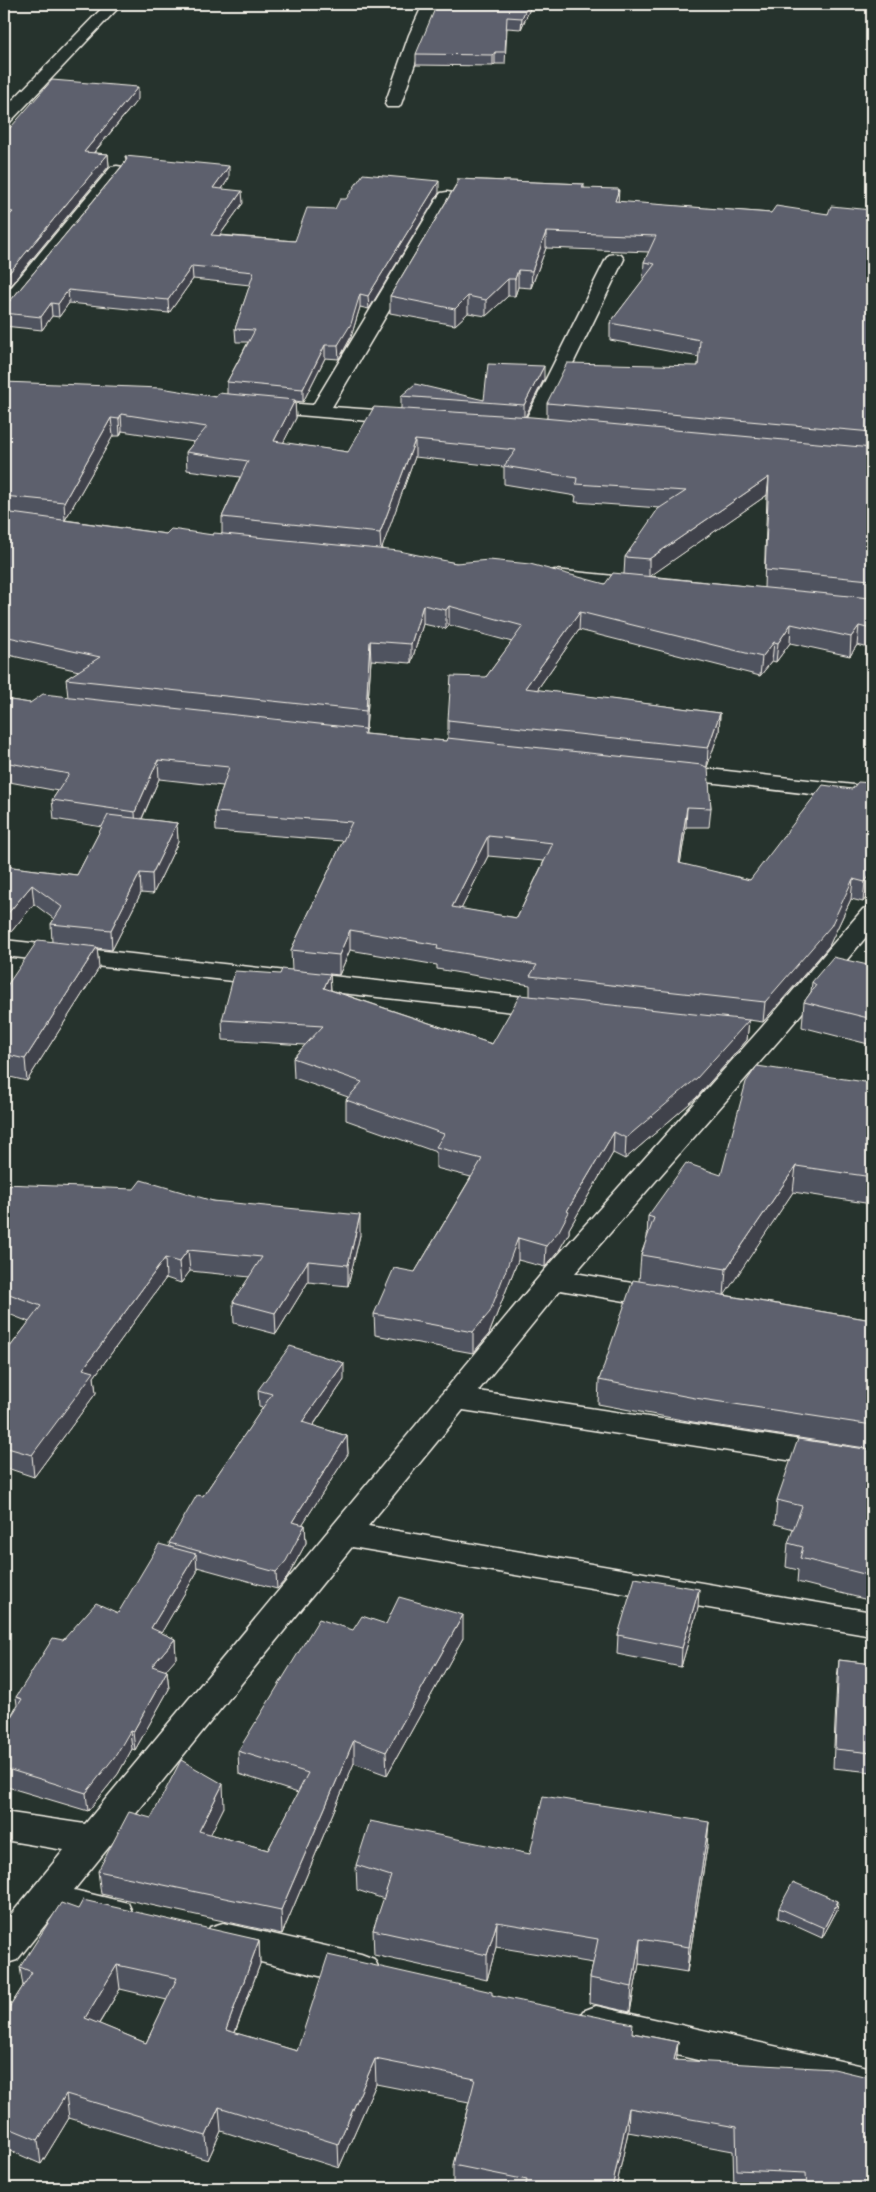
<svg xmlns="http://www.w3.org/2000/svg" width="876" height="2192" viewBox="0 0 876 2192" font-family="Itim,sans-serif">
  <style>
    .lines { fill: none; stroke-linecap: round; stroke-linejoin: round }
    .minor-casing { stroke: #f4f1e8; stroke-width: 3 }
    .secondary-casing { stroke: #f4f1e8; stroke-width: 3 }
    .minor { fill: #26332d; fill-rule: evenodd }
    .secondary { fill: #26332d; fill-rule: evenodd }
    .wall { fill: #50535e; stroke: #f4f1e8; fill-rule: evenodd }
    .shaded-wall { fill: #41434c; stroke: #f4f1e8 }
    .building { fill: #5d606d; stroke: #f4f1e8; fill-rule: evenodd }
  </style>
  <rect width="100%" height="100%" fill="#26332d"/>
  <filter id="ink" filterUnits="userSpaceOnUse"><feTurbulence type="fractalNoise" baseFrequency=".02" numOctaves="2"/><feDisplacementMap in="SourceGraphic" scale="10" xChannelSelector="R" yChannelSelector="G"/><feConvolveMatrix kernelMatrix="1 2 1 2 8 2 1 2 1" color-interpolation-filters="sRGB"/></filter>
  <g filter="url(#ink)">
    <g class="lines">
      <g class="minor-casing">
        <path id="minor" d="M 423,4 L 439,4 L 425,35 L 401,104 L 399,107 L 387,107 L 385,104 L 409,35 Z
          M 117,166 L 123,167 L 126,171 L 123,175 L 11,312 L 4,314 L 4,296 L 111,167 Z
          M 447,192 L 453,193 L 456,197 L 332,407 L 405,412 L 412,414 L 415,418 L 412,422 L 405,424 L 251,411 L 248,407 L 251,403 L 258,401 L 313,405 L 438,197 L 441,193 Z
          M 615,254 L 621,255 L 624,259 L 542,427 L 539,431 L 532,433 L 525,431 L 522,427 L 606,259 L 609,255 Z
          M 555,570 L 644,579 L 652,581 L 655,586 L 652,591 L 644,593 L 547,582 L 544,577 L 547,572 Z
          M 672,765 L 872,787 L 872,801 L 664,777 L 660,772 L 664,767 Z
          M 872,906 L 872,930 L 780,1039 L 575,1273 L 677,1291 L 681,1298 L 677,1305 L 666,1308 L 560,1290 L 478,1391 L 872,1451 L 872,1473 L 463,1410 L 368,1526 L 872,1612 L 872,1636 L 352,1547 L 74,1890 L 128,1903 L 133,1914 L 128,1925 L 115,1929 L 53,1915 L 17,1960 L 4,1964 L 4,1923 L 64,1850 L 4,1840 L 4,1812 L 85,1824 L 543,1272 L 762,1027 L 863,909 Z
          M 4,940 L 551,1000 L 560,1002 L 564,1008 L 560,1014 L 551,1016 L 4,956 Z
          M 223,1923 L 361,1954 L 374,1959 L 380,1970 L 374,1981 L 361,1986 L 223,1953 L 210,1949 L 205,1938 L 210,1927 Z
          M 596,2006 L 872,2068 L 872,2101 L 583,2033 L 577,2022 L 583,2011 Z"/>
      </g>
      <g class="secondary-casing">
        <path id="secondary" d="M 106,4 L 122,4 L 10,122 L 4,123 L 4,109 Z"/>
      </g>
      <use href="#minor" class="minor"/>
      <use href="#secondary" class="secondary"/>
    </g>
    <path class="wall" d="M 532,4 L 521,29 L 507,28 L 505,64 L 495,64 L 493,66 L 416,65 L 416,54 Z
      M 138,99 L 94,153 L 108,154 L 109,166 L 4,293 L 4,135 Z
      M 125,156 L 229,178 L 222,189 L 243,203 L 220,235 L 295,241 L 335,209 L 346,199 L 439,193 L 369,309 L 360,307 L 351,337 L 339,359 L 325,358 L 303,402 L 295,401 L 296,418 L 283,443 L 348,452 L 401,408 L 401,396 L 484,400 L 544,379 L 525,417 L 547,419 L 547,403 L 698,366 L 699,357 L 610,340 L 610,323 L 644,279 L 643,279 L 644,262 L 649,252 L 546,248 L 531,288 L 518,287 L 515,296 L 508,296 L 486,316 L 468,313 L 455,325 L 390,313 L 390,296 L 457,183 L 457,179 L 584,184 L 584,188 L 619,202 L 771,213 L 828,214 L 872,210 L 872,509 L 868,509 L 870,580 L 868,598 L 871,629 L 869,648 L 857,645 L 850,656 L 790,643 L 776,662 L 772,661 L 760,676 L 579,630 L 537,690 L 720,713 L 719,732 L 707,767 L 711,808 L 709,827 L 686,827 L 680,864 L 750,880 L 852,789 L 869,783 L 871,766 L 872,764 L 872,889 L 863,902 L 851,899 L 829,946 L 763,1022 L 749,1020 L 747,1040 L 696,1098 L 625,1159 L 613,1153 L 569,1229 L 569,1233 L 558,1252 L 545,1267 L 518,1260 L 489,1334 L 473,1353 L 375,1335 L 374,1314 L 415,1272 L 471,1177 L 436,1168 L 436,1152 L 346,1120 L 346,1100 L 348,1097 L 294,1078 L 293,1058 L 305,1045 L 223,1040 L 222,1020 L 280,974 L 292,970 L 291,950 L 343,841 L 216,831 L 215,812 L 223,786 L 159,779 L 142,819 L 177,823 L 178,842 L 153,894 L 141,893 L 112,950 L 97,948 L 99,968 L 27,1081 L 10,1077 L 4,1086 L 4,990 L 52,942 L 51,924 L 54,919 L 34,904 L 6,938 L 4,938 L 4,866 L 77,875 L 102,827 L 54,819 L 52,800 L 58,791 L 4,781 L 4,699 L 30,703 L 68,697 L 66,679 L 79,671 L 4,654 L 4,382 L 216,397 L 227,394 L 227,382 L 248,342 L 236,342 L 235,329 L 250,285 L 193,279 L 169,313 L 69,303 L 59,317 L 52,316 L 42,330 L 4,326 L 4,302 L 11,300 L 126,161 ZM 122,431 L 194,442 L 186,452 L 187,470 L 240,477 L 222,517 L 222,534 L 213,535 L 166,534 L 65,520 L 113,436 L 120,436 ZM 415,457 L 504,467 L 504,484 L 576,496 L 575,502 L 660,508 L 625,557 L 624,574 L 605,584 L 456,563 L 381,550 ZM 767,495 L 764,588 L 650,576 ZM 423,624 L 446,629 L 449,625 L 512,642 L 486,677 L 448,720 L 448,738 L 446,741 L 365,734 L 365,730 L 366,730 L 371,660 L 411,663 ZM 488,856 L 544,861 L 517,918 L 461,909 ZM 350,950 L 437,965 L 437,969 L 530,985 L 530,996 L 492,1044 L 331,990 L 330,974 L 339,975 Z
      M 872,966 L 872,1045 L 802,1027 L 804,1002 L 811,992 L 812,982 Z
      M 872,1072 L 872,1204 L 793,1192 L 724,1295 L 872,1320 L 872,1449 L 693,1422 L 598,1404 L 599,1380 L 639,1281 L 641,1255 L 647,1238 L 648,1216 L 721,1175 L 865,1082 Z
      M 4,1184 L 213,1201 L 360,1235 L 348,1286 L 308,1282 L 276,1334 L 234,1323 L 233,1302 L 250,1277 L 190,1271 L 181,1283 L 166,1278 L 94,1377 L 96,1393 L 34,1477 L 4,1467 L 4,1355 L 29,1322 L 4,1312 Z
      M 344,1380 L 313,1426 L 347,1436 L 348,1454 L 302,1525 L 305,1525 L 306,1543 L 287,1578 L 277,1589 L 197,1567 L 197,1572 L 161,1633 L 175,1639 L 176,1658 L 165,1670 L 167,1671 L 169,1689 L 135,1750 L 132,1749 L 118,1774 L 88,1811 L 4,1786 L 4,1728 L 17,1705 L 16,1697 L 63,1640 L 118,1613 L 170,1547 L 169,1543 L 203,1496 L 263,1408 L 259,1407 L 258,1390 Z
      M 872,1450 L 872,1601 L 797,1582 L 798,1570 L 786,1567 L 788,1543 L 794,1529 L 775,1524 L 777,1500 Z
      M 698,1608 L 681,1667 L 617,1654 L 618,1635 Z
      M 386,1624 L 463,1638 L 387,1775 L 354,1763 L 282,1934 L 101,1894 L 98,1871 L 151,1818 L 224,1807 L 210,1834 L 268,1850 L 298,1793 L 239,1774 L 238,1751 L 353,1630 Z
      M 839,1660 L 872,1664 L 872,1772 L 833,1768 L 837,1679 Z
      M 707,1847 L 687,1972 L 639,1964 L 630,2012 L 589,2003 L 590,1978 L 593,1963 L 496,1947 L 487,1980 L 374,1955 L 373,1930 L 384,1899 L 357,1890 L 356,1865 L 530,1854 Z
      M 838,1901 L 837,1910 L 822,1938 L 778,1918 L 779,1908 Z
      M 78,1909 L 259,1940 L 260,1964 L 235,2033 L 297,2051 L 492,1995 L 633,2033 L 678,2042 L 676,2061 L 872,2188 L 734,2188 L 733,2151 L 628,2132 L 616,2188 L 453,2188 L 453,2165 L 469,2102 L 376,2084 L 339,2168 L 221,2131 L 208,2160 L 69,2118 L 41,2164 L 4,2148 L 4,2016 L 23,1986 L 20,1967 ZM 120,1989 L 167,2000 L 146,2043 L 99,2024 Z"/>
    <path class="shaded-wall" d="M 528,4 L 532,4 L 521,29 L 522,18 Z
      M 495,52 L 495,64 L 493,66 L 493,55 Z
      M 138,87 L 138,99 L 84,164 L 84,152 Z
      M 108,154 L 109,166 L 4,293 L 4,279 Z
      M 229,166 L 229,178 L 214,201 L 213,188 Z
      M 439,181 L 439,193 L 369,309 L 368,296 Z
      M 619,189 L 618,205 L 615,201 Z
      M 242,191 L 243,203 L 211,247 L 211,235 Z
      M 546,232 L 546,248 L 531,288 L 532,271 Z
      M 192,266 L 193,279 L 169,313 L 168,300 Z
      M 518,270 L 518,287 L 515,296 L 515,279 Z
      M 508,279 L 508,296 L 486,316 L 486,300 Z
      M 68,290 L 69,303 L 59,317 L 58,304 Z
      M 360,294 L 360,307 L 351,337 L 339,359 L 338,345 Z
      M 468,296 L 468,313 L 455,325 L 455,309 Z
      M 51,303 L 52,316 L 42,330 L 41,317 Z
      M 325,345 L 325,358 L 303,402 L 303,389 Z
      M 544,366 L 544,379 L 524,419 L 524,405 Z
      M 295,400 L 296,418 L 275,459 L 274,441 Z
      M 121,414 L 122,431 L 120,436 L 119,419 Z
      M 111,418 L 113,436 L 65,520 L 64,502 Z
      M 415,440 L 415,457 L 381,551 L 380,533 Z
      M 769,477 L 767,495 L 649,577 L 649,559 Z
      M 423,605 L 423,624 L 411,663 L 411,644 Z
      M 449,606 L 449,625 L 446,629 L 446,610 Z
      M 580,612 L 579,630 L 525,707 L 525,688 Z
      M 791,624 L 790,643 L 776,662 L 778,643 Z
      M 859,626 L 857,645 L 850,656 L 851,637 Z
      M 370,641 L 371,660 L 366,730 L 366,711 Z
      M 774,642 L 772,661 L 760,676 L 762,657 Z
      M 720,713 L 719,732 L 707,767 L 708,748 Z
      M 158,760 L 159,779 L 136,832 L 135,812 Z
      M 687,807 L 686,827 L 677,883 L 679,863 Z
      M 177,823 L 178,842 L 153,894 L 152,874 Z
      M 488,836 L 488,856 L 452,927 L 452,907 Z
      M 872,872 L 872,889 L 863,902 L 865,882 Z
      M 140,873 L 141,893 L 112,950 L 111,930 Z
      M 853,879 L 851,899 L 829,946 L 763,1022 L 765,1002 Z
      M 32,885 L 34,904 L 6,938 L 4,918 Z
      M 350,930 L 350,950 L 339,975 L 339,955 Z
      M 97,947 L 99,968 L 27,1081 L 25,1059 Z
      M 330,974 L 331,994 L 324,988 Z
      M 749,1020 L 747,1040 L 696,1098 L 625,1159 L 626,1138 Z
      M 8,1055 L 10,1077 L 4,1086 L 4,1061 Z
      M 614,1132 L 613,1153 L 569,1229 L 569,1233 L 558,1252 L 545,1267 L 546,1246 L 567,1211 Z
      M 796,1166 L 793,1192 L 724,1296 L 726,1269 Z
      M 360,1215 L 360,1235 L 348,1286 L 348,1265 Z
      M 518,1238 L 518,1260 L 489,1334 L 473,1353 L 473,1332 Z
      M 188,1250 L 190,1271 L 181,1283 L 179,1262 Z
      M 165,1258 L 166,1278 L 94,1377 L 96,1393 L 34,1477 L 32,1455 L 83,1369 Z
      M 308,1261 L 308,1282 L 276,1334 L 275,1313 Z
      M 344,1363 L 344,1380 L 303,1440 L 302,1422 Z
      M 347,1436 L 348,1454 L 293,1539 L 292,1522 Z
      M 305,1525 L 306,1543 L 287,1578 L 277,1589 L 276,1572 Z
      M 196,1554 L 197,1572 L 153,1647 L 151,1628 Z
      M 699,1589 L 698,1608 L 681,1667 L 682,1648 Z
      M 463,1615 L 463,1638 L 387,1775 L 386,1752 Z
      M 175,1639 L 176,1658 L 153,1685 L 152,1666 Z
      M 167,1671 L 169,1689 L 135,1750 L 133,1732 Z
      M 130,1731 L 132,1749 L 118,1774 L 88,1811 L 86,1793 Z
      M 354,1740 L 354,1763 L 282,1934 L 281,1910 Z
      M 223,1784 L 224,1807 L 201,1854 L 199,1831 Z
      M 709,1822 L 707,1847 L 687,1972 L 689,1947 Z
      M 6,1881 L 10,1910 L 4,1917 L 4,1884 Z
      M 838,1901 L 837,1910 L 822,1938 L 824,1928 Z
      M 497,1922 L 496,1947 L 487,1980 L 487,1955 Z
      M 640,1939 L 639,1964 L 630,2012 L 632,1987 Z
      M 259,1940 L 260,1964 L 227,2054 L 226,2030 Z
      M 117,1965 L 120,1989 L 87,2043 L 85,2018 Z
      M 678,2042 L 676,2066 L 674,2060 Z
      M 375,2059 L 376,2084 L 339,2168 L 338,2144 Z
      M 66,2094 L 69,2118 L 41,2164 L 38,2140 Z
      M 219,2107 L 221,2131 L 208,2160 L 206,2136 Z
      M 629,2108 L 628,2132 L 616,2188 L 612,2188 Z"/>
    <path class="building" d="M 437,4 L 528,4 L 522,18 L 507,17 L 505,52 L 495,52 L 493,55 L 416,54 Z
      M 52,80 L 138,87 L 84,152 L 108,154 L 4,279 L 4,221 L 13,212 L 4,211 L 4,135 Z
      M 125,156 L 229,166 L 213,188 L 242,191 L 211,235 L 295,241 L 307,208 L 335,209 L 340,199 L 346,199 L 363,174 L 439,181 L 368,296 L 360,294 L 351,324 L 338,345 L 325,345 L 303,389 L 227,382 L 255,330 L 235,329 L 254,272 L 192,266 L 168,300 L 68,290 L 58,304 L 51,303 L 41,317 L 4,313 L 4,302 L 11,300 L 124,164 L 127,159 Z
      M 457,179 L 584,184 L 582,188 L 619,189 L 615,201 L 771,213 L 776,206 L 828,214 L 831,206 L 872,210 L 872,432 L 547,403 L 567,363 L 698,366 L 700,340 L 610,323 L 655,264 L 644,262 L 656,236 L 546,232 L 532,271 L 518,270 L 515,279 L 508,279 L 486,300 L 468,296 L 455,309 L 390,296 L 458,182 Z
      M 488,364 L 544,366 L 524,405 L 401,396 L 415,384 L 484,400 Z
      M 4,382 L 161,388 L 216,397 L 218,393 L 295,400 L 274,441 L 348,452 L 374,407 L 532,417 L 872,448 L 872,491 L 868,492 L 870,580 L 765,570 L 769,477 L 649,559 L 625,557 L 658,509 L 686,491 L 576,484 L 577,478 L 504,466 L 516,450 L 415,440 L 380,533 L 222,517 L 248,461 L 186,452 L 207,427 L 121,414 L 119,419 L 111,418 L 64,502 L 4,496 Z
      M 4,512 L 166,534 L 171,529 L 213,535 L 214,533 L 399,551 L 456,563 L 489,560 L 530,564 L 605,584 L 613,573 L 870,598 L 871,629 L 859,626 L 851,637 L 791,624 L 778,643 L 774,642 L 762,657 L 580,612 L 525,688 L 720,713 L 708,748 L 448,720 L 451,676 L 486,677 L 523,626 L 449,606 L 446,610 L 423,605 L 411,644 L 370,641 L 366,711 L 66,679 L 100,657 L 4,636 Z
      M 43,694 L 365,729 L 364,734 L 446,741 L 447,738 L 702,765 L 708,768 L 711,808 L 687,807 L 679,863 L 750,880 L 823,785 L 852,789 L 858,782 L 872,783 L 872,872 L 865,882 L 853,879 L 831,926 L 765,1002 L 530,976 L 537,965 L 437,949 L 438,945 L 350,930 L 339,955 L 291,950 L 352,822 L 215,812 L 229,767 L 158,760 L 135,812 L 52,800 L 69,774 L 4,762 L 4,699 L 30,703 ZM 488,836 L 553,843 L 517,918 L 452,907 Z
      M 108,815 L 177,823 L 152,874 L 140,873 L 111,930 L 51,924 L 62,907 L 32,885 L 4,918 L 4,866 L 77,875 Z
      M 38,940 L 97,947 L 25,1059 L 8,1055 L 4,1061 L 4,990 Z
      M 833,957 L 872,966 L 872,1019 L 804,1002 L 816,985 L 812,982 Z
      M 282,969 L 330,974 L 324,988 L 492,1044 L 520,995 L 749,1020 L 697,1078 L 626,1138 L 614,1132 L 567,1211 L 569,1212 L 559,1231 L 546,1246 L 518,1238 L 490,1312 L 473,1332 L 374,1314 L 394,1268 L 415,1272 L 482,1159 L 436,1147 L 444,1134 L 346,1100 L 362,1082 L 293,1058 L 323,1026 L 222,1020 L 235,971 L 280,974 Z
      M 757,1066 L 865,1082 L 872,1072 L 872,1177 L 796,1166 L 726,1269 L 641,1255 L 654,1218 L 648,1216 L 686,1163 L 721,1175 L 746,1082 Z
      M 141,1180 L 213,1201 L 360,1215 L 348,1265 L 308,1261 L 275,1313 L 233,1302 L 262,1257 L 188,1250 L 179,1262 L 165,1258 L 83,1369 L 94,1372 L 32,1455 L 4,1447 L 4,1355 L 41,1306 L 4,1292 L 4,1184 L 134,1189 Z
      M 633,1280 L 872,1320 L 872,1425 L 695,1398 L 599,1380 Z
      M 290,1346 L 344,1363 L 302,1422 L 347,1436 L 292,1522 L 305,1525 L 286,1561 L 276,1572 L 169,1543 L 197,1495 L 203,1496 L 272,1394 L 258,1390 Z
      M 798,1439 L 872,1450 L 872,1576 L 800,1558 L 803,1547 L 788,1543 L 802,1506 L 777,1500 Z
      M 159,1544 L 196,1554 L 151,1628 L 175,1639 L 152,1666 L 167,1671 L 133,1732 L 130,1731 L 116,1755 L 86,1793 L 4,1768 L 4,1728 L 22,1699 L 16,1697 L 53,1638 L 63,1640 L 96,1603 L 118,1613 Z
      M 635,1578 L 699,1589 L 682,1648 L 618,1635 Z
      M 399,1597 L 463,1615 L 386,1752 L 354,1740 L 281,1910 L 98,1871 L 129,1812 L 151,1818 L 181,1760 L 223,1784 L 199,1831 L 268,1850 L 308,1773 L 238,1751 L 319,1619 L 353,1630 L 362,1616 L 386,1624 Z
      M 839,1660 L 872,1664 L 872,1753 L 835,1749 Z
      M 543,1796 L 709,1822 L 689,1947 L 640,1939 L 632,1987 L 590,1978 L 598,1939 L 497,1922 L 487,1955 L 373,1930 L 391,1876 L 356,1865 L 370,1821 L 530,1854 Z
      M 793,1882 L 838,1901 L 824,1928 L 779,1908 Z
      M 83,1900 L 259,1940 L 226,2030 L 297,2051 L 328,1955 L 492,1992 L 492,1995 L 633,2024 L 632,2033 L 678,2042 L 674,2060 L 834,2069 L 872,2078 L 872,2188 L 807,2188 L 806,2173 L 737,2170 L 736,2127 L 629,2108 L 612,2188 L 525,2188 L 527,2180 L 453,2165 L 475,2079 L 375,2059 L 338,2144 L 219,2107 L 206,2136 L 66,2094 L 38,2140 L 4,2126 L 4,2016 L 32,1972 L 20,1967 L 61,1903 L 78,1909 ZM 117,1965 L 177,1978 L 146,2043 L 85,2018 Z"/>
  </g>
  <rect width="876" height="2192" fill="none" stroke="#26332d" stroke-width="20"/>
  <rect x="10" y="10" width="856" height="2172" fill="none" stroke="#f4f1e8" stroke-width="2" filter="url(#ink)"/>
</svg>
